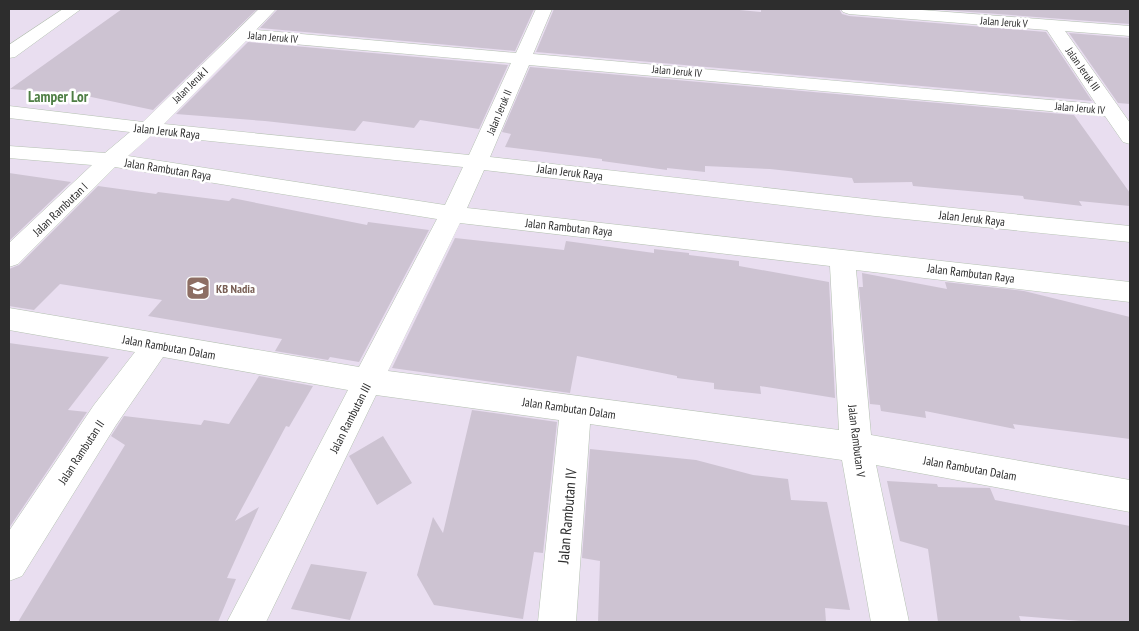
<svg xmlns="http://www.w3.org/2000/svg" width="1139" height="631" viewBox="0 0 1139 631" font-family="'PT Sans Narrow',sans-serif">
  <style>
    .building { fill: #cdc3d2 }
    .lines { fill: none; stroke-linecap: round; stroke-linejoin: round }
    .street-casing { stroke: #b5c2b2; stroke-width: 1 }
    .street { fill: #fff; fill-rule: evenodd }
    .labels { text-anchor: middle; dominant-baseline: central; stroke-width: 5; stroke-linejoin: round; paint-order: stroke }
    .far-street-label { font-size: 11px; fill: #2d2d2d; stroke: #fff }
    .street-label { font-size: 12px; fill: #2d2d2d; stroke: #fff }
    .education-label { font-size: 12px; font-weight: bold; fill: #785e54; stroke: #fff; text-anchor: start }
    .far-district-label { font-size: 15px; font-weight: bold; fill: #4e7e44; stroke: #fff }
    .near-street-label { font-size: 15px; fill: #2d2d2d; stroke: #fff }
  </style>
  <rect width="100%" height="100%" fill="#e9def0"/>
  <path class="building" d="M 122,9 L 257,9 L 153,110 L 77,94 L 10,89 Z
    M 278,9 L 534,9 L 515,51 L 260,28 Z
    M 554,9 L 729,9 L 761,12 L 761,9 L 839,9 L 842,14 L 849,16 L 1046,32 L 1092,101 L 536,52 Z
    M 930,9 L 1130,9 L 1130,24 Z
    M 1069,33 L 1130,38 L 1130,104 L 1118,103 Z
    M 248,42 L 508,65 L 479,129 L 420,120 L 414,128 L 363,121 L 355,131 L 265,121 L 176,114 Z
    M 530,67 L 1074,115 L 1130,193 L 1130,206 L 1079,201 L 1082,206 L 1024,199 L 1023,196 L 913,186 L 912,182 L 854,183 L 852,178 L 770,169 L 705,166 L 705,172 L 667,168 L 667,170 L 602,161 L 602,159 L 505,147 L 511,134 L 502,132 Z
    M 9,173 L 71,182 L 9,241 Z
    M 98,186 L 156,194 L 158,192 L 229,201 L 232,198 L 367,225 L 368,222 L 429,230 L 359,362 L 330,357 L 328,360 L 275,351 L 282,339 L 148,316 L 162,300 L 60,284 L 34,310 L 9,306 L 9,269 L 19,265 Z
    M 455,238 L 564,250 L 566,241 L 654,253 L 654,249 L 689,253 L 689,255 L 739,261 L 739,266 L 829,282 L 835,398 L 760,386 L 761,394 L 714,389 L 714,383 L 677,378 L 677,376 L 577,356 L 570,393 L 392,368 Z
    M 862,273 L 947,289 L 945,282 L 1024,291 L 1130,317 L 1130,439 L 1013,424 L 1015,429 L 925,411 L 926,418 L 881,411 L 880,405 L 870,404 L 859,287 L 863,287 Z
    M 9,343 L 109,357 L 68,410 L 87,412 L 9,528 Z
    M 259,376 L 313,386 L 289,427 L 286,426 L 235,521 L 259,507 L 227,578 L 236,579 L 218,622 L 18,622 L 125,445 L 111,436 L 124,416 L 201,425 L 204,420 L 229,424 Z
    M 472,410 L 557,422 L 543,553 L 534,552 L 523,619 L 434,605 L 417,575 L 433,517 L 443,533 Z
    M 383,436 L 412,483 L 377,505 L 349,456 Z
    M 590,449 L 696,460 L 753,475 L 788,479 L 791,500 L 827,502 L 850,610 L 825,608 L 826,622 L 598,622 L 600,561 L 582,558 Z
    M 887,481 L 937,484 L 938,487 L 990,488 L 995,500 L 1130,526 L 1130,622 L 1093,622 L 1019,616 L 1021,622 L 938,622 L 928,549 L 900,541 Z
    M 311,564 L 367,572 L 350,620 L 291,609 Z"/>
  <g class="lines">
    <g class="street-casing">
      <path id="street" d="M 63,9 L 81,9 L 15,57 L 9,58 L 9,45 Z
        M 259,9 L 276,9 L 256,30 L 516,53 L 536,9 L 552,9 L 533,54 L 1096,104 L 1047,30 L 849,14 L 843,12 L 841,9 L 909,9 L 1130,26 L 1130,36 L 1065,31 L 1130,123 L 1130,144 L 1123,142 L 1105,116 L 529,65 L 490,157 L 875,200 L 1130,226 L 1130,242 L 875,216 L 484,170 L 467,208 L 1130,282 L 1130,302 L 856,270 L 871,435 L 1130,480 L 1130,512 L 876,465 L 909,622 L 871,622 L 842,460 L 590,424 L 576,622 L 538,622 L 559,420 L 376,395 L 266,622 L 227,622 L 348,390 L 163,357 L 116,425 L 22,576 L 9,581 L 9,531 L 94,405 L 135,352 L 9,330 L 9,308 L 359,367 L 437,219 L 115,167 L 18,264 L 9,267 L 9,243 L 92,165 L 9,158 L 9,146 L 105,153 L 130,132 L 9,118 L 9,106 L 143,122 ZM 247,40 L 511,63 L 469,155 L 164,124 ZM 152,135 L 463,167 L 445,205 L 128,156 ZM 460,223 L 830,266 L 839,430 L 388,371 Z"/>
    </g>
    <use href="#street" class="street"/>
  </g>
  <defs>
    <g id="school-square" transform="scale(1.25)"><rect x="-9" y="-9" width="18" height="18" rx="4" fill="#8d6e63" stroke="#fff"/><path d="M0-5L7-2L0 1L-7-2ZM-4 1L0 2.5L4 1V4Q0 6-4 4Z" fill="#fff"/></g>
  </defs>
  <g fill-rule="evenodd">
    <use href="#school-square" x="198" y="288"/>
  </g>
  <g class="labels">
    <g class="far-street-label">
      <text transform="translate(1004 22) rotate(4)">Jalan Jeruk V</text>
      <text transform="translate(273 37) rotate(5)">Jalan Jeruk IV</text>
      <text transform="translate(1083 69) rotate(55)">Jalan Jeruk III</text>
      <text transform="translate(677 71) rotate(5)">Jalan Jeruk IV</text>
      <text transform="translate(190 85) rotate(-45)">Jalan Jeruk I</text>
      <text transform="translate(1080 108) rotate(5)">Jalan Jeruk IV</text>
      <text transform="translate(499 112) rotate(-67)">Jalan Jeruk II</text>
    </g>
    <g class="street-label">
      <text transform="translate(167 131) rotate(6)">Jalan Jeruk Raya</text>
      <text transform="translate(168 169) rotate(9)">Jalan Rambutan Raya</text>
      <text transform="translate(570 172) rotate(7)">Jalan Jeruk Raya</text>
      <text transform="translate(60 209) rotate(-44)">Jalan Rambutan I</text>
      <text transform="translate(972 218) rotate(6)">Jalan Jeruk Raya</text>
      <text transform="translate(569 227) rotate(6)">Jalan Rambutan Raya</text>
      <text transform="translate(971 273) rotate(7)">Jalan Rambutan Raya</text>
      <text transform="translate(169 347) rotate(10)">Jalan Rambutan Dalam</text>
      <text transform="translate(569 408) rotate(8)">Jalan Rambutan Dalam</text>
      <text transform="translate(350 418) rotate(-63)">Jalan Rambutan III</text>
      <text transform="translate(857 441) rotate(83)">Jalan Rambutan V</text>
      <text transform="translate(81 452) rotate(-57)">Jalan Rambutan II</text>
      <text transform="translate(970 468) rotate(10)">Jalan Rambutan Dalam</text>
    </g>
    <g class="education-label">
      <text x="216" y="288">KB Nadia</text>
    </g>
    <g class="far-district-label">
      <text x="58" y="96">Lamper Lor</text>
    </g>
    <g class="near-street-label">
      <text transform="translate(567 516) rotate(-85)">Jalan Rambutan IV</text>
    </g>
  </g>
  <rect width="1139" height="631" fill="none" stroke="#2d2d2d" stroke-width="20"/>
</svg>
